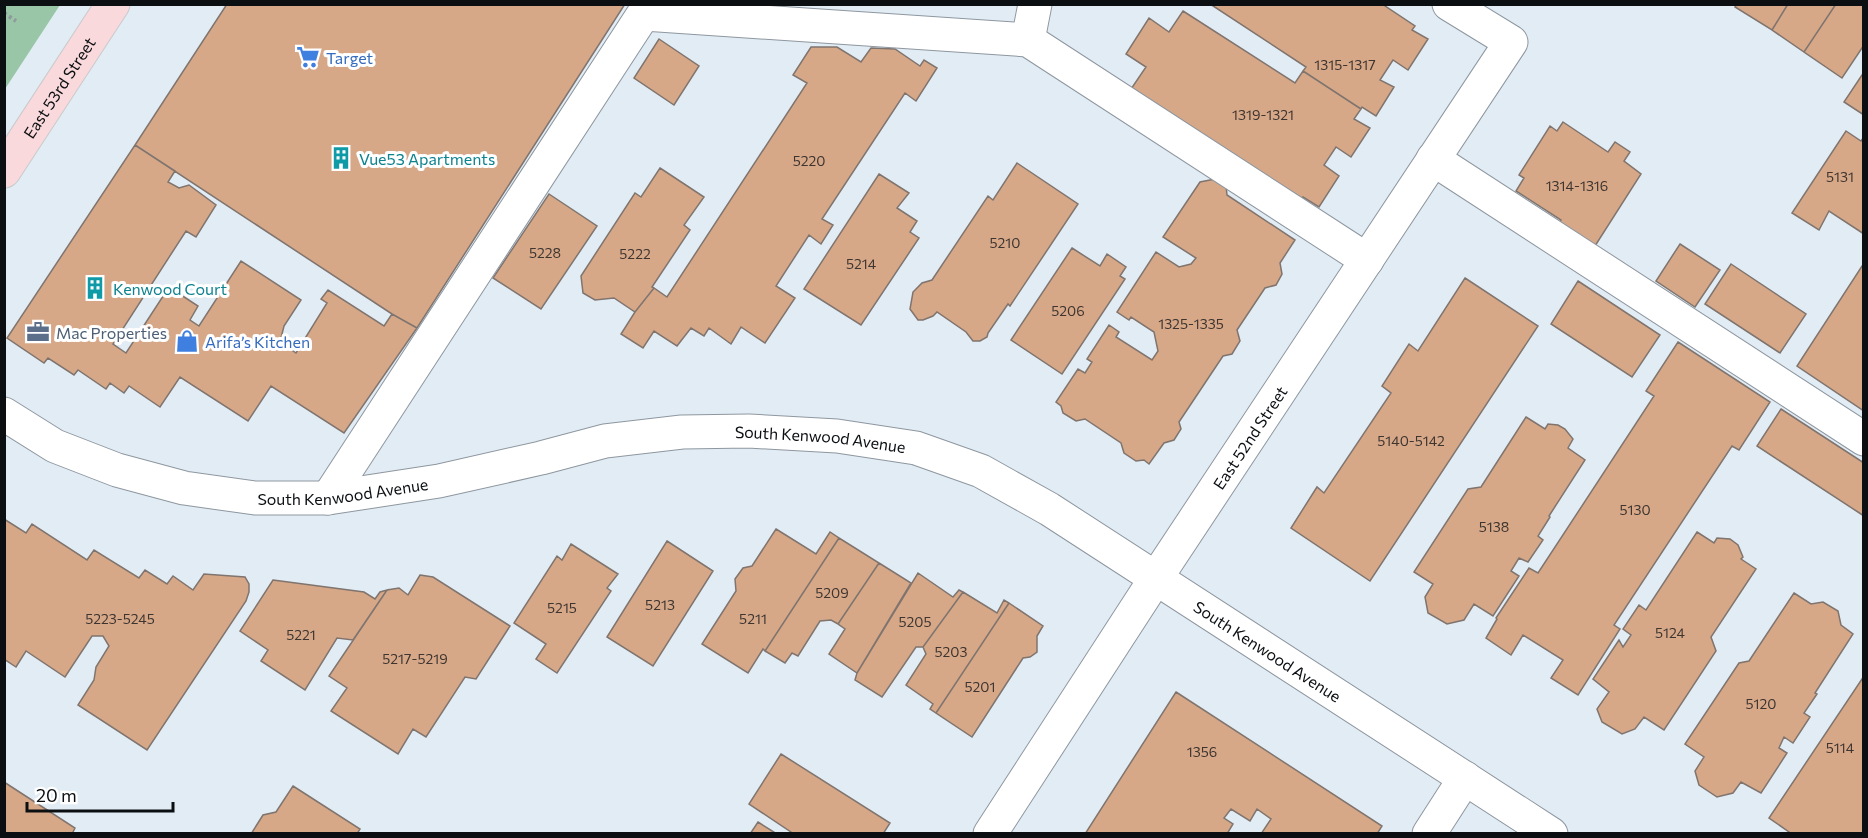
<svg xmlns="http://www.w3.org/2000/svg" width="1868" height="838" viewBox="0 0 1868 838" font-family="Commissioner,sans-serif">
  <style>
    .green { fill: #98c6a7 }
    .building { fill: #d7a888; stroke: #7f746e; stroke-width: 1.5 }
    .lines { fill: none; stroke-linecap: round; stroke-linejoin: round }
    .minor-casing { stroke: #8e979f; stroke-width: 35 }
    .major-casing { stroke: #c9cacb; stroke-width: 35 }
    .path { stroke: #91989f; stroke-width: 4; stroke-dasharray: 3 3; stroke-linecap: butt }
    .minor { stroke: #fff; stroke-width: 33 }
    .major { stroke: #fad9dc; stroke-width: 33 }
    .labels { text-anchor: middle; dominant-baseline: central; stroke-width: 6; stroke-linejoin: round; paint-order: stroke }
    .number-label { font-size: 14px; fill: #3e3530 }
    .shop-label { font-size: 16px; fill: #366cbe; stroke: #fff; text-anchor: start }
    .street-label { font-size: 16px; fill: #0b0f12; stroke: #fff }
    .culture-label { font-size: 16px; fill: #0d838f; stroke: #fff; text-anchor: start }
    .service-label { font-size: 16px; fill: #4e5e75; stroke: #fff; text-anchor: start }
  </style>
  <rect width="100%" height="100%" fill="#e2ecf5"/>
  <path class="green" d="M 5,4 L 60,5 L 5,89 L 4,5 Z"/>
  <path class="building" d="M 227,4 L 625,4 L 417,328 L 392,314 L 135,145 Z
    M 1210,4 L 1382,4 L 1415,26 L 1412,30 L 1428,39 L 1408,70 L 1393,60 L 1380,80 L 1394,87 L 1376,116 L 1362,107 L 1361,109 L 1303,71 L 1306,67 Z
    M 1737,4 L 1788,4 L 1772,30 L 1735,7 Z
    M 1788,4 L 1836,4 L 1804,52 L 1772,30 Z
    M 1836,4 L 1864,4 L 1864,45 L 1842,78 L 1804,52 Z
    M 1183,11 L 1295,83 L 1303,71 L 1361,109 L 1354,119 L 1370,128 L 1351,157 L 1336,147 L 1324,165 L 1339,176 L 1319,207 L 1303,197 L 1300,200 L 1131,89 L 1146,67 L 1126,54 L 1149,18 L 1169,32 Z
    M 659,39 L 699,66 L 674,105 L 634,78 Z
    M 811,47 L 837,47 L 861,62 L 871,48 L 895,49 L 920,66 L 924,60 L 937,68 L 916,101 L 905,93 L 822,219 L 833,225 L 821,244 L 809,235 L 776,286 L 795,298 L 765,343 L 741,327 L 731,344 L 709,328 L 704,336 L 691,328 L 677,346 L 654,331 L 643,348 L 621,334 L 635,312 L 654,288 L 667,297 L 807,83 L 793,75 Z
    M 1864,72 L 1864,115 L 1844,102 Z
    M 1563,122 L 1608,152 L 1615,142 L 1630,152 L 1624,161 L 1641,174 L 1595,246 L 1557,226 L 1561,220 L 1516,191 L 1524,178 L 1519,175 L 1550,126 L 1557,131 Z
    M 1846,131 L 1861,141 L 1864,137 L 1864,234 L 1829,211 L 1819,230 L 1792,213 Z
    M 135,145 L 175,171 L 168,182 L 179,188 L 189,185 L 216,205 L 196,237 L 186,231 L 113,344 L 126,353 L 169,287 L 198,306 L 190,320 L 199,326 L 241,261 L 301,300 L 284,326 L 280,342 L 296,353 L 327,303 L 321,299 L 328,290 L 384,326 L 392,314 L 417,328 L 344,433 L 271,386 L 248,421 L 180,377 L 160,407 L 129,386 L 124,393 L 110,383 L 106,389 L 78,370 L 74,375 L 48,358 L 44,363 L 7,338 Z
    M 1017,163 L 1078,204 L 1010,306 L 1008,304 L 988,333 L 987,337 L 980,341 L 973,341 L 966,332 L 937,312 L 933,316 L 923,320 L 918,320 L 910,309 L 913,292 L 922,283 L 932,280 L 988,196 L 993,200 Z
    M 660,168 L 704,197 L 684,225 L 690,230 L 652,287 L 654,288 L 635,312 L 614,298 L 595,300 L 583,293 L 581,276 L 635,193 L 641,197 Z
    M 879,174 L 909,193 L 897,208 L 917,221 L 910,232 L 919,238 L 861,325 L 804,289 Z
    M 1215,179 L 1226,185 L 1227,195 L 1295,240 L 1280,263 L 1282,274 L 1276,285 L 1265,288 L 1237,330 L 1240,341 L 1232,354 L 1223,356 L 1179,422 L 1181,429 L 1174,440 L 1164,443 L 1149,464 L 1144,460 L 1136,461 L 1124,453 L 1121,443 L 1085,419 L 1076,421 L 1063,413 L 1061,406 L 1056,402 L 1078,369 L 1085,373 L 1092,362 L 1087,359 L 1109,325 L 1119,332 L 1116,337 L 1152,360 L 1158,351 L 1154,332 L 1131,317 L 1129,320 L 1117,312 L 1156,252 L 1179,267 L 1191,264 L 1196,258 L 1163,237 L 1200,182 Z
    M 549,194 L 597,226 L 541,309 L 493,278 Z
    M 1680,244 L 1720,270 L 1695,307 L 1656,281 Z
    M 1072,248 L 1100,266 L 1107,254 L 1126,267 L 1120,276 L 1125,279 L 1062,374 L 1011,340 Z
    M 1864,263 L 1864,411 L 1797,366 Z
    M 1731,264 L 1806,314 L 1780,353 L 1705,304 Z
    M 1465,278 L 1538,326 L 1370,581 L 1291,528 L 1317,487 L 1324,493 L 1391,393 L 1382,386 L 1409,344 L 1418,351 Z
    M 1578,281 L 1660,335 L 1632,377 L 1551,324 Z
    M 1678,342 L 1770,402 L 1739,450 L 1732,446 L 1614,625 L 1620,629 L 1578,695 L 1551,678 L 1563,660 L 1523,635 L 1511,655 L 1486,638 L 1497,619 L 1496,618 L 1529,568 L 1538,573 L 1654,396 L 1646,391 Z
    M 1781,409 L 1864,463 L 1864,516 L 1757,446 Z
    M 1526,417 L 1545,429 L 1548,424 L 1558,425 L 1565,429 L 1573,439 L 1568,448 L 1585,460 L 1549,516 L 1550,517 L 1538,536 L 1543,540 L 1528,562 L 1519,558 L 1511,571 L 1519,576 L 1493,616 L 1474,604 L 1464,620 L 1447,624 L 1428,613 L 1425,597 L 1433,584 L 1414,572 L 1468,489 L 1481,487 Z
    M 4,519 L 26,533 L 32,524 L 87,560 L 94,550 L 139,578 L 145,570 L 167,584 L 173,576 L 193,590 L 204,574 L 245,577 L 249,584 L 249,592 L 246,601 L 147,750 L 78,705 L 94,680 L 96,667 L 109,646 L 103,636 L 92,636 L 65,677 L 26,651 L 16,667 L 4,659 Z
    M 776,529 L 816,554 L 830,532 L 839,538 L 765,651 L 763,649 L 748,673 L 702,644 L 736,591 L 735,579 L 743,568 L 752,566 Z
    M 1697,532 L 1714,543 L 1717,538 L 1730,539 L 1738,545 L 1743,557 L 1741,559 L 1756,569 L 1711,637 L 1716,651 L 1664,730 L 1644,717 L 1635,729 L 1622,734 L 1602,722 L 1597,709 L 1609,692 L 1593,679 L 1619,640 L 1623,647 L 1631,635 L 1623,629 L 1639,605 L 1646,610 Z
    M 839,538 L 879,563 L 838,624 L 831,620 L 820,621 L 798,656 L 792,653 L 785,663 L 765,651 Z
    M 667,541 L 713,571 L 653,666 L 607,637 Z
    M 571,544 L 618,574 L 607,588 L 611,591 L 557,673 L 536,659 L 546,644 L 514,623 L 557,556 L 562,560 Z
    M 879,563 L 911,583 L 857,673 L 829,654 L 845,629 L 838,624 Z
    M 918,573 L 953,597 L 959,590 L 963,592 L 923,647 L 916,647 L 882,697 L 855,680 L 857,673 Z
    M 420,575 L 433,577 L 510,626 L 476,679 L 465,677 L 426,737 L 413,729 L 398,754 L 331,711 L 347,688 L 329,676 L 387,590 L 399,588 L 408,595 Z
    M 273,580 L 364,592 L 375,599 L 380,592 L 387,590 L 353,640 L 337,638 L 305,690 L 261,661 L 268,650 L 240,631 Z
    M 963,592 L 997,613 L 1004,600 L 1009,603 L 936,713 L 930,709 L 933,704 L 906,685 L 926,654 L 923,647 Z
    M 1794,593 L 1811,604 L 1823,602 L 1838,611 L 1841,625 L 1853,634 L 1815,693 L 1817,694 L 1804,713 L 1810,717 L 1793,743 L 1784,737 L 1779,748 L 1787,753 L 1761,793 L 1741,782 L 1733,793 L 1717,797 L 1699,785 L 1695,771 L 1704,757 L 1685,744 L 1739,663 L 1749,661 Z
    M 1009,603 L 1043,626 L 1037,636 L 1037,652 L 1030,657 L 1023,658 L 972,737 L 936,713 Z
    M 1864,676 L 1864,834 L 1792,834 L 1769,818 Z
    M 1176,692 L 1382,826 L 1377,834 L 1261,834 L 1271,819 L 1257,809 L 1250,821 L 1231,809 L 1224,818 L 1233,824 L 1227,834 L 1085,834 Z
    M 781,754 L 890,823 L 883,834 L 794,834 L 749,804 Z
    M 4,782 L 75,828 L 72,834 L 4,834 Z
    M 293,786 L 360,829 L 357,834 L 251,834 L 263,815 L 276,812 Z
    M 758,822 L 777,834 L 750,834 Z"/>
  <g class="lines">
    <g class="minor-casing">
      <g id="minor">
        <path d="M 644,14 L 1028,40 L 1367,260"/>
        <path d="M 1028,40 L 1035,4"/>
        <path d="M 1433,159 L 1864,439"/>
        <path id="s1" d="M 4,414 L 55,446 L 117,470 L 184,488 L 255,498 L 328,498 L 439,481 L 541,458 L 605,441 L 682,432 L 749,431 L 837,436 L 916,448 L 981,471 L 1049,509 L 1551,834"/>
        <path d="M 328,498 L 650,4"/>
        <path id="s2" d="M 990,834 L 1156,578 L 1511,42 L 1449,4"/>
        <path d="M 1429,834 L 1465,778"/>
      </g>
    </g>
    <g class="major-casing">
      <g id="major">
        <path id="s3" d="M 4,171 L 113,4"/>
      </g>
    </g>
    <path class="path" d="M 4,13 L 16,21"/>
    <use href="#minor" class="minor"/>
    <use href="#major" class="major"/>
  </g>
  <defs>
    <g id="supermarket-bare" transform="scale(1.8)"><path d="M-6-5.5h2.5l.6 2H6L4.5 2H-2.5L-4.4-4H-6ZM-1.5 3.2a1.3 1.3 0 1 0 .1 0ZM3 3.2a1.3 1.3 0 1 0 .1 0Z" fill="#3f7fe0" stroke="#fff" stroke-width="2.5" paint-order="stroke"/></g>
    <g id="building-bare" transform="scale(1.8)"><path d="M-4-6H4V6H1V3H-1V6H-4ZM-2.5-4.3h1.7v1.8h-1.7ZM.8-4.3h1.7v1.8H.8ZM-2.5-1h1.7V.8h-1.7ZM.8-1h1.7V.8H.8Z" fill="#0f9aa8" stroke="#fff" stroke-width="2.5" paint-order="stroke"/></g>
    <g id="office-bare" transform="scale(1.8)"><path d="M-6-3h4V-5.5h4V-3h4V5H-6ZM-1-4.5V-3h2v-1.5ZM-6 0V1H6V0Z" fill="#5c6f8a" stroke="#fff" stroke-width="2.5" paint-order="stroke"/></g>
    <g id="shop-bare" transform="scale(1.8)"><path d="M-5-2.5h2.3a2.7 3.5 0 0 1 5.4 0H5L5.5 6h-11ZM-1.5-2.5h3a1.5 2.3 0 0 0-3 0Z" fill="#3f7fe0" stroke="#fff" stroke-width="2.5" paint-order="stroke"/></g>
  </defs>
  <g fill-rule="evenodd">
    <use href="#supermarket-bare" x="308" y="57"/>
    <use href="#building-bare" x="341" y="158"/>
    <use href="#building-bare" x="95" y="288"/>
    <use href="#office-bare" x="38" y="332"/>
    <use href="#shop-bare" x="187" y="341"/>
  </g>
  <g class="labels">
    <g class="number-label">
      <text x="1345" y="64">1315-1317</text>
      <text x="1263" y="114">1319-1321</text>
      <text x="809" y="160">5220</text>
      <text x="1840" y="176">5131</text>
      <text x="1577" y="185">1314-1316</text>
      <text x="1005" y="242">5210</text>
      <text x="545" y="252">5228</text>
      <text x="635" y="253">5222</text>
      <text x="861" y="263">5214</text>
      <text x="1068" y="310">5206</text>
      <text x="1191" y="323">1325-1335</text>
      <text x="1411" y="440">5140-5142</text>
      <text x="1635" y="509">5130</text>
      <text x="1494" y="526">5138</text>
      <text x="832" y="592">5209</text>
      <text x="660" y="604">5213</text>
      <text x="562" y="607">5215</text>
      <text x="120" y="618">5223-5245</text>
      <text x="753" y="618">5211</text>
      <text x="915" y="621">5205</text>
      <text x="1670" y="632">5124</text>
      <text x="301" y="634">5221</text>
      <text x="951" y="651">5203</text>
      <text x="415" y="658">5217-5219</text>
      <text x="980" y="686">5201</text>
      <text x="1761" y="703">5120</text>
      <text x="1840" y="747">5114</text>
      <text x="1202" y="751">1356</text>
    </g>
    <g class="shop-label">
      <text x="326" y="57">Target</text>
      <text x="205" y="341">Arifa’s Kitchen</text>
    </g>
    <g class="street-label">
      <text stroke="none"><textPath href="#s3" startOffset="100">East 53rd Street</textPath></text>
      <text stroke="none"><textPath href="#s2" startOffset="474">East 52nd Street</textPath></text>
      <text stroke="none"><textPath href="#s1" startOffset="840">South Kenwood Avenue</textPath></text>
      <text stroke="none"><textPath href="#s1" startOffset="356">South Kenwood Avenue</textPath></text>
      <text stroke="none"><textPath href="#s1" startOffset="1344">South Kenwood Avenue</textPath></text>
    </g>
    <g class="culture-label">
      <text x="359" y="158">Vue53 Apartments</text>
      <text x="113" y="288">Kenwood Court</text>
    </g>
    <g class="service-label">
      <text x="56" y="332">Mac Properties</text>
    </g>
  </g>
  <rect width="1868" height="838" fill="none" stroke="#0b0f12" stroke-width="12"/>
  <path d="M27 802v9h146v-9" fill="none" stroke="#0b0f12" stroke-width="3"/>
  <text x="36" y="802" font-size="18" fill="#0b0f12" stroke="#ffffff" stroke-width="4.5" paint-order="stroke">20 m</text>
</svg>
